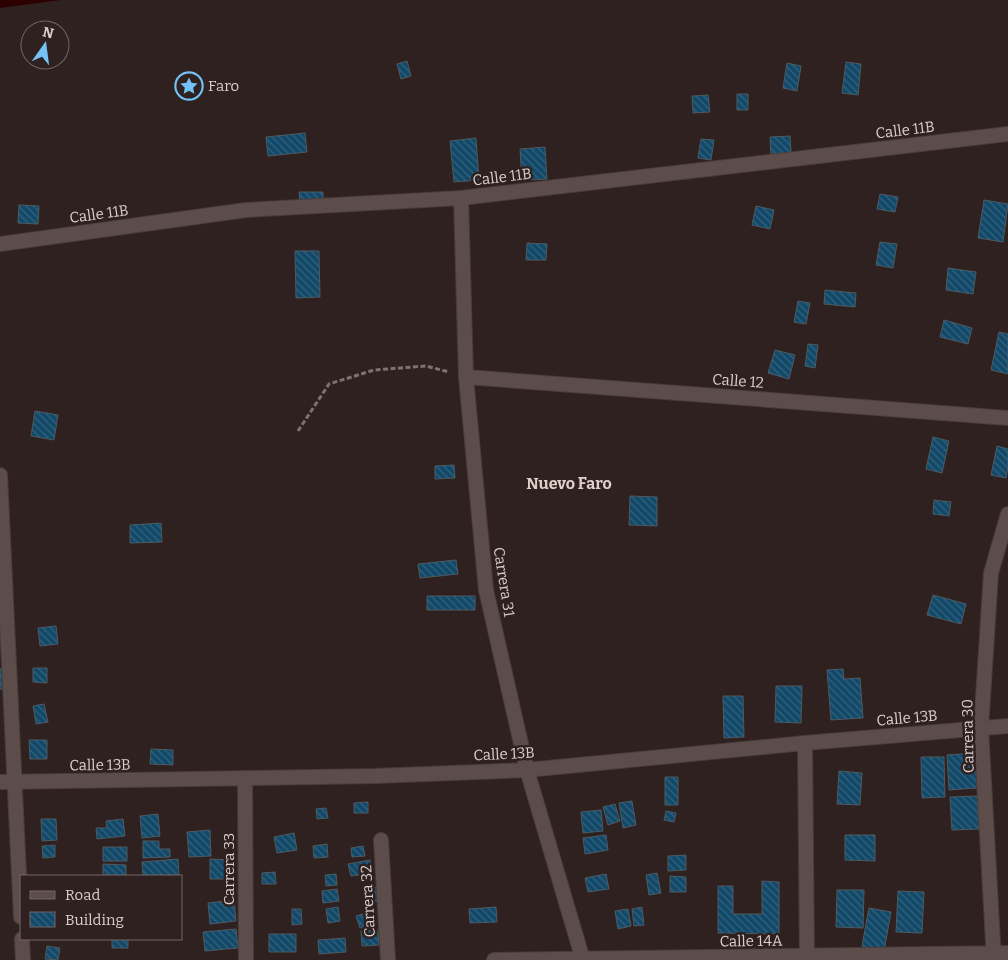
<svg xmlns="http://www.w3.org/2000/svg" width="1008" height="960" viewBox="0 0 1008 960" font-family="Bitter,serif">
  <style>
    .water { fill: #2d0000 }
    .building { fill: url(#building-back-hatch); stroke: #4e5a62 }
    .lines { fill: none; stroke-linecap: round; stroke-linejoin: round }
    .minor-casing { stroke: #483d3c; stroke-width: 16 }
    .path { stroke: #7d7270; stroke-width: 3; stroke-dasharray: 5 2.5; stroke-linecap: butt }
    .minor { stroke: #5c4d4b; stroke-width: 14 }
    .labels { text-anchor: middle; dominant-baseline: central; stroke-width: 5; stroke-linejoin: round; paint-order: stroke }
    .poi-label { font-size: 15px; fill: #d8cfce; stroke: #2e211f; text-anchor: start }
    .street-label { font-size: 15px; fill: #d8cfce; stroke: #2e211f }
    .neighbourhood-label { font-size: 16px; font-weight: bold; fill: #e1cfcc; stroke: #2e211f }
  </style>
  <defs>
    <pattern id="building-back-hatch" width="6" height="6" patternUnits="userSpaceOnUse" patternTransform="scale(1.25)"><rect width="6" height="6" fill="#124969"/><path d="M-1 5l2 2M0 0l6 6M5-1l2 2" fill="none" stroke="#34627d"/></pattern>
  </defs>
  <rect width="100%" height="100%" fill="#2e211f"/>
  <path class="water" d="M 0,0 L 61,0 L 0,8 Z"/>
  <path class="building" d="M 407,61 L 411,76 L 401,79 L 397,64 Z
    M 846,62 L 861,64 L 858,95 L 842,93 Z
    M 787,63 L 801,66 L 797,91 L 783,88 Z
    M 737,94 L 748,94 L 748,110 L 737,110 Z
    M 708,95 L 710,112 L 693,113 L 692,96 Z
    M 305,133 L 307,152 L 268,156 L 266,137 Z
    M 790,136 L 791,152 L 771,154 L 770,137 Z
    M 476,138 L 479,180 L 454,182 L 450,141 Z
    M 701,139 L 714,140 L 711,160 L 698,158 Z
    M 545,147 L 547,179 L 522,180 L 520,149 Z
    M 299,192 L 323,192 L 323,203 L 300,203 Z
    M 880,194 L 898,197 L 895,212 L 877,209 Z
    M 984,200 L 1008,204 L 1003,242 L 978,238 Z
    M 19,205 L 39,206 L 38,224 L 18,223 Z
    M 756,206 L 774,210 L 770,229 L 752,225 Z
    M 880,242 L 897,244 L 893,268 L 876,265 Z
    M 527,243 L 547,244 L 546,260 L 526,260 Z
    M 295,251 L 319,251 L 320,297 L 296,298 Z
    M 948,268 L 976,272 L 973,294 L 946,290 Z
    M 825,290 L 856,293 L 855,307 L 824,304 Z
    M 798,301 L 810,303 L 806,324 L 794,322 Z
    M 944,320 L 972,328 L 968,344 L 940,337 Z
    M 999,332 L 1008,334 L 1008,374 L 991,370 Z
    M 808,344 L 818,345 L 815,368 L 805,366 Z
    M 775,350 L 795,355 L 789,379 L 768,373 Z
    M 35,411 L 58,415 L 54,440 L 31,436 Z
    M 933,437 L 949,441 L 942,473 L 926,469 Z
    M 997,446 L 1008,449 L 1008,467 L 1006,478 L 991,475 Z
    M 454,465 L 455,478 L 435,479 L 435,466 Z
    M 630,496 L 657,497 L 657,526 L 629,525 Z
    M 934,500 L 951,502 L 949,516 L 933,514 Z
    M 161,523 L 162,542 L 130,543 L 130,525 Z
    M 456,560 L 458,574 L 420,578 L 418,564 Z
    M 933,595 L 966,604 L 961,624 L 927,615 Z
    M 427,596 L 475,596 L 475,610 L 427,610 Z
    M 56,626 L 58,644 L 40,646 L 38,628 Z
    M 33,668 L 47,668 L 47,683 L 33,682 Z
    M 0,669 L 4,669 L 3,689 L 0,689 Z
    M 843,669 L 844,679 L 860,678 L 863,718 L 831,720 L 827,670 Z
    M 776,686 L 802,686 L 801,723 L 775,722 Z
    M 723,696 L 743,696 L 744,737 L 724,738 Z
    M 44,704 L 48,722 L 36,724 L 33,706 Z
    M 29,740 L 47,740 L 47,759 L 30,759 Z
    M 151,749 L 173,750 L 173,765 L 150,764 Z
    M 975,753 L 977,788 L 949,790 L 947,755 Z
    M 921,757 L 944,757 L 945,797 L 922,798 Z
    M 839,771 L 862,773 L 860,805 L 837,804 Z
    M 665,777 L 678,777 L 678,805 L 665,805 Z
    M 977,796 L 979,829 L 952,830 L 950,797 Z
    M 632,801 L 636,825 L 623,828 L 619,803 Z
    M 368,802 L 368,813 L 354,813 L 354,803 Z
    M 615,804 L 620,821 L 608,825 L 603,807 Z
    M 326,808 L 328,818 L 317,819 L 316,809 Z
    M 601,810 L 603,831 L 583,833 L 581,812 Z
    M 666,811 L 676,813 L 674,822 L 664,820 Z
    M 158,814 L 160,836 L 142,838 L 140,816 Z
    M 41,819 L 56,819 L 57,840 L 42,841 Z
    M 123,819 L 125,836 L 97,839 L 96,828 L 107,828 L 106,821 Z
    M 210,830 L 211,856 L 189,857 L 187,832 Z
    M 294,833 L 297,850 L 277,853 L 274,837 Z
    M 606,835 L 608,850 L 585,854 L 583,838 Z
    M 845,835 L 875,835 L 875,861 L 845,860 Z
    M 143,841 L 159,841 L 159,849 L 170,849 L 170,857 L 143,858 Z
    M 327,844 L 328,857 L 314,858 L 313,846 Z
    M 55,845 L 55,857 L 43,858 L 42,846 Z
    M 363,846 L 365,856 L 352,857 L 351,848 Z
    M 103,847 L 127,847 L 127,861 L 103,861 Z
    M 686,855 L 686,870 L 668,871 L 668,856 Z
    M 178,859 L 179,875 L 143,876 L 142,862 Z
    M 210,859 L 232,860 L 231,879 L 210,879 Z
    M 370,860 L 372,873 L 351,876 L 348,864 Z
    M 103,864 L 126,865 L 126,876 L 103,875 Z
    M 275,872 L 276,884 L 262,884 L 262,873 Z
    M 657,873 L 661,893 L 649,895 L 646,875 Z
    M 336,874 L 337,885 L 326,886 L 325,875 Z
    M 606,874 L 609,889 L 588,892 L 585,878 Z
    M 670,876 L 686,877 L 686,892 L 670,892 Z
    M 762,881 L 779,882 L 779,934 L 718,933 L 718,886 L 733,886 L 733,914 L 762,914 Z
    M 380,887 L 382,901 L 374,902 L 372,888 Z
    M 337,889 L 339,901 L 323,903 L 322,891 Z
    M 837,890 L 864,890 L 863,928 L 836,927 Z
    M 898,891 L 924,892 L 922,933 L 896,932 Z
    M 234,900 L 236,921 L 210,924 L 208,903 Z
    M 338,907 L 340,921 L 328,923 L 326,909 Z
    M 496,907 L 497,922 L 470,923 L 469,909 Z
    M 642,907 L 644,925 L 634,926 L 632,909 Z
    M 869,908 L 891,912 L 884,951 L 862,946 Z
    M 292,909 L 301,909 L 302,924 L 292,925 Z
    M 628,909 L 631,926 L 618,929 L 615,911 Z
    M 370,912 L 374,925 L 360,928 L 356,916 Z
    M 236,929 L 238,948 L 205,951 L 203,932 Z
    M 378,930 L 379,945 L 362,946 L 361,931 Z
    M 269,934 L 296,934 L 296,952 L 269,952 Z
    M 345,938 L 346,952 L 319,954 L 318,940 Z
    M 112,939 L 128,939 L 128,948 L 112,948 Z
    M 47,946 L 60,948 L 58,960 L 45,959 Z"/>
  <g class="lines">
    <g class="minor-casing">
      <path id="minor" d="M 461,198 L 466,377 L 486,590 L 527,770 L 583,960
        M 0,244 L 246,210 L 461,198 L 1008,134
        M 466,377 L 1008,418
        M 0,475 L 21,917
        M 805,743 L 807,960
        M 245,778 L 246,960
        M 0,782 L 375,776 L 527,770 L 805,743 L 1008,726
        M 381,840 L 388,960
        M 22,939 L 23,960
        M 494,960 L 1008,953
        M 994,960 L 981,728 L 991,573 L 1008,514"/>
    </g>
    <path class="path" d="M 298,431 L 329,384 L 374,370 L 426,366 L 449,372"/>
    <use href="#minor" class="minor"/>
  </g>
  <defs>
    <g id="sight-ring" transform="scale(1.4375)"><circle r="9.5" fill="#2e211f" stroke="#73c1f6" stroke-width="1.5"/><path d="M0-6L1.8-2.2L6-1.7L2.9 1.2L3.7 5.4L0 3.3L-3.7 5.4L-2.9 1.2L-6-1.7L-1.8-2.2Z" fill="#73c1f6"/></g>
  </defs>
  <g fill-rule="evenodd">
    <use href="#sight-ring" x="189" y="86"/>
  </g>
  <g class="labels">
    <g class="poi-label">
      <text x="208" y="86">Faro</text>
    </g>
    <g class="street-label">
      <text transform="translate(905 130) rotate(-7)">Calle 11B</text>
      <text transform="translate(502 177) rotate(-7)">Calle 11B</text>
      <text transform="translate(99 214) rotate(-8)">Calle 11B</text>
      <text transform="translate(738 381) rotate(4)">Calle 12</text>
      <text transform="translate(504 582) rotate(81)">Carrera 31</text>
      <text transform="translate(907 718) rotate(-5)">Calle 13B</text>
      <text transform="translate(968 736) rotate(-91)">Carrera 30</text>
      <text transform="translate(504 754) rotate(-3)">Calle 13B</text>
      <text transform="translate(100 765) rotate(-1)">Calle 13B</text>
      <text transform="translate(229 869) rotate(-90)">Carrera 33</text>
      <text transform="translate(368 901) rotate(-93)">Carrera 32</text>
      <text transform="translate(751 941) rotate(-1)">Calle 14A</text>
    </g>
    <g class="neighbourhood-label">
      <text x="569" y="483">Nuevo Faro</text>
    </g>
  </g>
  <rect x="20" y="875" width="162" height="65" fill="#2e211f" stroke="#726765"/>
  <rect x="30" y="891" width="25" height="8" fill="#5c4d4b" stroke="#726765"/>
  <text x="65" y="900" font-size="15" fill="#d8cfce">Road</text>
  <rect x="30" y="912" width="25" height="15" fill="url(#building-back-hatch)" stroke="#726765"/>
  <text x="65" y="925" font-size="15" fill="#d8cfce">Building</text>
  <g transform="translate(45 45) rotate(14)"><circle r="24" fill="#2e211f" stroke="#726765"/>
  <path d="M0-4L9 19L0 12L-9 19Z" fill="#73c1f6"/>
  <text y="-8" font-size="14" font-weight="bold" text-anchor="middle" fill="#d8cfce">N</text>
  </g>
</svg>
